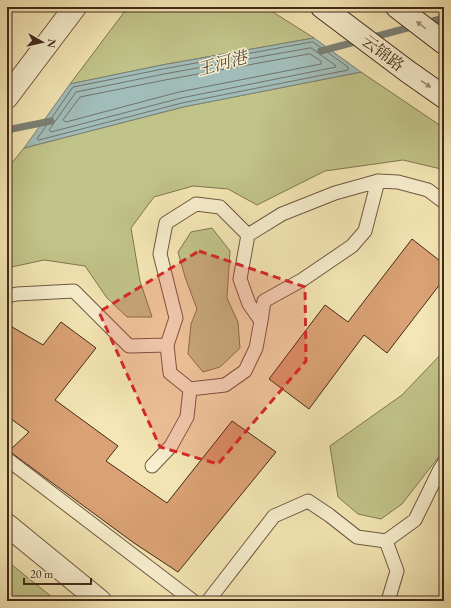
<svg xmlns="http://www.w3.org/2000/svg" width="451" height="608" viewBox="0 0 451 608" font-family="'EB Garamond','Noto Serif SC',serif">
  <style>
    .green { fill: #c1c489; stroke: #827652 }
    .water { fill: #a1bdb9; stroke: #7c8279 }
    .lines { fill: none; stroke-linecap: round; stroke-linejoin: round }
    .shore { stroke: #72736a; stroke-width: 1 }
    .stream { stroke: #7c8279; stroke-width: 7 }
    .building { fill: #daa274; stroke: #44291a }
    .service-casing { stroke: #705841; stroke-width: 15 }
    .minor-casing { stroke: #705841; stroke-width: 24 }
    .tertiary-casing { stroke: #705841; stroke-width: 24 }
    .secondary-casing { stroke: #44291a; stroke-width: 24 }
    .service { stroke: #f8efcf; stroke-width: 13 }
    .minor { stroke: #f8efcf; stroke-width: 22 }
    .tertiary { stroke: #f8efcf; stroke-width: 22 }
    .secondary { stroke: #f8efcf; stroke-width: 22 }
    .oneway { fill: #9e8c74 }
    .marked { fill: #d62828; fill-opacity: 0.2; stroke: #d62828; stroke-width: 3; stroke-dasharray: 8 5; stroke-linejoin: round }
    .labels { text-anchor: middle; dominant-baseline: central; stroke-width: 3; stroke-linejoin: round; paint-order: stroke }
    .street-label { font-size: 16px; fill: #44291a; stroke: #f8efcf }
    .water-label { font-size: 17px; font-style: italic; fill: #5b4e42; stroke: #f8efcf }
  </style>
  <rect width="100%" height="100%" fill="#f4e7b5"/>
  <filter id="stains"><feTurbulence type="fractalNoise" baseFrequency=".005" numOctaves="4"/><feColorMatrix values="0 0 0 0 .2 0 0 0 0 .09 0 0 0 0 .02 0 0 0 .5 -.17"/></filter>
  <radialGradient id="worn" r=".72"><stop offset=".6" stop-color="#630" stop-opacity="0"/><stop offset="1" stop-color="#630" stop-opacity=".3"/></radialGradient>
  <path class="green" d="M 128,7 L 265,7 L 314,38 L 162,65 L 70,84 Z
    M 361,72 L 444,128 L 444,172 L 441,169 L 403,160 L 325,171 L 257,205 L 228,189 L 193,186 L 154,197 L 131,228 L 140,281 L 152,317 L 127,317 L 107,298 L 85,266 L 44,260 L 7,268 L 7,169 L 24,148 L 183,107 Z
    M 212,228 L 230,251 L 227,298 L 238,322 L 240,348 L 220,367 L 203,372 L 188,354 L 191,324 L 197,309 L 185,277 L 178,252 L 191,232 Z
    M 444,351 L 444,450 L 402,504 L 381,519 L 358,514 L 338,497 L 330,446 L 402,395 Z
    M 7,561 L 57,601 L 11,601 L 7,598 Z"/>
  <path class="water" d="M 314,38 L 361,72 L 183,107 L 24,148 L 70,84 L 162,65 Z"/>
  <g class="lines">
    <path class="shore" d="M 313,42 L 348,67 L 348,70 L 182,103 L 39,140 L 37,139 L 73,87 L 163,69 Z
      M 311,48 L 335,65 L 336,67 L 181,98 L 51,132 L 49,130 L 76,92 L 164,74 Z
      M 310,54 L 321,61 L 321,64 L 179,92 L 66,122 L 63,120 L 80,97 L 165,80 Z"/>
    <path class="stream" d="M 425,23 L 444,18
      M 321,51 L 415,26
      M 7,130 L 51,121"/>
  </g>
  <path class="building" d="M 412,239 L 444,264 L 444,279 L 387,353 L 364,335 L 309,409 L 269,379 L 325,305 L 348,322 Z
    M 61,322 L 96,348 L 55,400 L 118,446 L 106,461 L 167,503 L 232,421 L 276,452 L 178,572 L 134,543 L 9,451 L 29,432 L 7,416 L 7,324 L 43,345 Z"/>
  <g class="lines">
    <g class="service-casing">
      <path id="service" d="M 7,296 L 17,294 L 74,291 L 129,346 L 167,345
        M 261,321 L 264,301 L 302,280 L 352,246 L 365,231 L 378,181
        M 190,389 L 225,385 L 245,371 L 256,348 L 261,321 L 249,304 L 240,279 L 248,235
        M 7,459 L 193,601
        M 152,466 L 171,446 L 187,417 L 190,389 L 170,373 L 167,345 L 176,318 L 160,254 L 166,223 L 196,204 L 220,207 L 248,235 L 282,214 L 335,193 L 378,181 L 398,182 L 428,190 L 444,202
        M 386,541 L 397,571 L 388,601
        M 208,601 L 274,516 L 308,501 L 329,515 L 357,537 L 386,541 L 415,520 L 439,471 L 444,463"/>
    </g>
    <g class="minor-casing">
      <path id="minor" d="M 7,525 L 100,601"/>
    </g>
    <g class="tertiary-casing">
      <path id="tertiary" d="M 7,97 L 75,7"/>
    </g>
    <g class="secondary-casing">
      <path id="secondary" d="M 322,7 L 407,71 L 444,97
        M 397,7 L 444,43"/>
    </g>
    <use href="#service" class="service"/>
    <use href="#minor" class="minor"/>
    <use href="#tertiary" class="tertiary"/>
    <use href="#secondary" class="secondary"/>
  </g>
  <defs><path id="oneway-solid" d="M-6-.8H1V-3.2L6.5 0L1 3.2V.8H-6Z"/></defs>
  <g class="oneway">
    <use href="#oneway-solid" transform="translate(421 25) rotate(-142)"/>
    <use href="#oneway-solid" transform="translate(426 84) rotate(35)"/>
  </g>
  <path class="marked" d="M 199,251 L 305,287 L 306,361 L 218,464 L 160,447 L 99,312 Z"/>
  <g class="labels">
    <g class="street-label">
      <text transform="translate(383 53) rotate(37)">云锦路</text>
    </g>
    <g class="water-label">
      <text transform="translate(222 63) rotate(-15)">王河港</text>
    </g>
  </g>
  <rect width="451" height="608" fill="none" stroke="#f4e7b5" stroke-width="24"/>
  <rect x="8" y="8" width="435" height="592" fill="none" stroke="#44291a" stroke-width="2"/>
  <rect x="12" y="12" width="427" height="584" fill="none" stroke="#44291a"/>
  <g transform="translate(42 42) rotate(98)" stroke="#f8efcf" stroke-width="3" paint-order="stroke">
  <path d="M0-3L7 15L0 10L-7 15Z" fill="#44291a"/>
  <text y="-6" font-size="11" font-weight="bold" text-anchor="middle" fill="#44291a">N</text>
  </g>
  <path d="M24 578v6h67v-6" fill="none" stroke="#44291a" stroke-width="2"/>
  <text x="30" y="578" font-size="12" fill="#44291a" stroke="#f8efcf" stroke-width="3" paint-order="stroke">20 m</text>
  <rect width="100%" height="100%" filter="url(#stains)"/>
  <rect width="100%" height="100%" fill="url(#worn)"/>
</svg>
